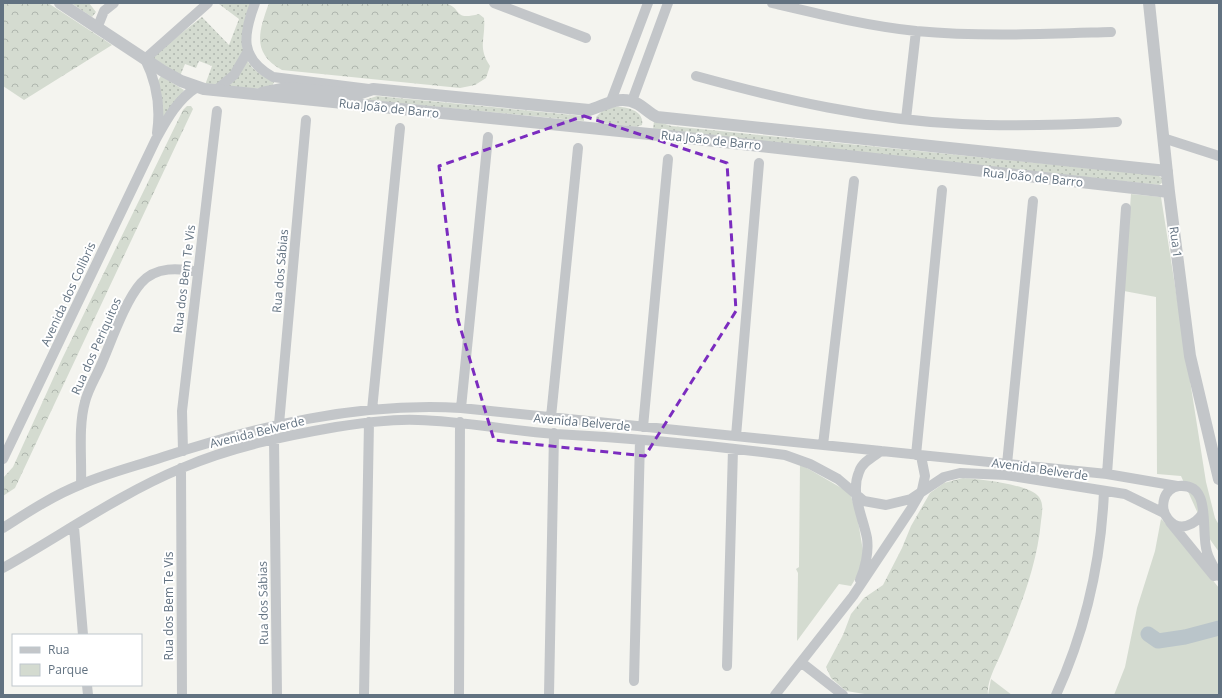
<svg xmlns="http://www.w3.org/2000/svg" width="1222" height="698" viewBox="0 0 1222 698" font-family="'Open Sans',sans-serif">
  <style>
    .grass { fill: url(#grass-dots) }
    .forest { fill: url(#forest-crowns) }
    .park { fill: #d4dbd0 }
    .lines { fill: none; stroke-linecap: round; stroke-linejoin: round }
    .river { stroke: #bac5ca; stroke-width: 15 }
    .minor { stroke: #c3c6c9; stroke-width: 10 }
    .tertiary { stroke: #c3c6c9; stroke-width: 12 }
    .marked { fill: none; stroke: #7b2cbf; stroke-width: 3; stroke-dasharray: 8 5; stroke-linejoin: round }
    .labels { text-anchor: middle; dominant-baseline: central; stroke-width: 4; stroke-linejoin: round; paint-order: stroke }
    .street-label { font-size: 12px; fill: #627281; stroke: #fff }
  </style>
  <defs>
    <pattern id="grass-dots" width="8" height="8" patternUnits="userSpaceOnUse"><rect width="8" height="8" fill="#d4dbd0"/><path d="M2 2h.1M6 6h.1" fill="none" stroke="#afb6ae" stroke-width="1.8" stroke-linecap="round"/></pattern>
    <pattern id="forest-crowns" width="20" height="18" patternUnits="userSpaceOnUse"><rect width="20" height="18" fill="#d4dbd0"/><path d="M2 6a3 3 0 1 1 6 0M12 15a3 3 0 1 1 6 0" fill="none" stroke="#afb6ae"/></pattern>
  </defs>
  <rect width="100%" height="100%" fill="#f4f4ef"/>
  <path class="grass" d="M 71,3 L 89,3 L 96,12 L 92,17 Z
    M 221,3 L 251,3 C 238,39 235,64 274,82 L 272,87 L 264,89 L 205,85 L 212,66 L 199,61 L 196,68 L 185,64 L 180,76 L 151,57 L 202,17 L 229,45 L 239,19 L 219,4 Z
    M 161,76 L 184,90 L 161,126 L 157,82 Z
    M 377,96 L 584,116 L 584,121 L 365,100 Z
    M 613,107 C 624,106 645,110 642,125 L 636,127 L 596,122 L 596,117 L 602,111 Z
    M 654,120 L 671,126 L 1157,175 L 1162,178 L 1162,183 L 1159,185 L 653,131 Z"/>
  <path class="forest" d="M 3,3 L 48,3 L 112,45 L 24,100 L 3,86 Z
    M 269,3 L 445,3 C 463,8 452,21 479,14 L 484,18 C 486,38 477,47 490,66 L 486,78 L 475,85 L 460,88 L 282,70 C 251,53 259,31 269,3 Z
    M 187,106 L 191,106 L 193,109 L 15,488 L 3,496 L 3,478 L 13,467 L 62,359 L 183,110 Z
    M 963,478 C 979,479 1029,484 1039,497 C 1044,504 1042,513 1041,521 C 1037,566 1020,608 1003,649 C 998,662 986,681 988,695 L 871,695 L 846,691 L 831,678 L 826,667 L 843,635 L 851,614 L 864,598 L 883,585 L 902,548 L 911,526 L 930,493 L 944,483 Z"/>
  <path class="park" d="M 1131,194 L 1161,197 L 1206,482 L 1215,518 L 1219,525 L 1219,552 L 1209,538 L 1181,476 L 1157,474 L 1156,297 L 1124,291 Z
    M 800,464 L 850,493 L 857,515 L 865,563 L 851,586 L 839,584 L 797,641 L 798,573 L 796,569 L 799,567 Z
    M 1161,519 L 1173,530 L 1219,588 L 1219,695 L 1114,695 L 1125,667 L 1137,608 L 1155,551 Z
    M 991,679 L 1012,695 L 988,695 Z"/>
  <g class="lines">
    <path class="river" d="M 1148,634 L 1158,641 L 1185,637 L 1219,628"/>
    <path class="minor" d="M 255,3 C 243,35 239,58 273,77 L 369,89
      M 494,3 L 586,38
      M 772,3 C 819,14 868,26 916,31 C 981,37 1046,34 1111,32
      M 98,26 L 104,11 L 114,3
      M 696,76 C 783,100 872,120 962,124 C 1014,127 1065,125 1117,122
      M 215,91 L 234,75 L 248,51
      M 611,101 L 648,3
      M 632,101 L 668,3
      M 906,119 L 916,31
      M 157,133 C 161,106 157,83 145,59 L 208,3
      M 1163,138 L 1219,156
      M 461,408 L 488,137
      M 372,410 L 400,128
      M 551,417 L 578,148
      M 279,424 L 306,120
      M 643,427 L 668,159
      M 736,436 L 759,163
      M 274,439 L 277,695
      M 823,445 L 854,181
      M 183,451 L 182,411 L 217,111
      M 916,455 L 942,190
      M 3,459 L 156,139 C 167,119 177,100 197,87
      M 1007,464 L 1033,201
      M 181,468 L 182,695
      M 1107,474 L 1126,208
      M 81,484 C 82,457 78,427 85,402 C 88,389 96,377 101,365 C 111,342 125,301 141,283 C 156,266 179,268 198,272
      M 1203,513 C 1195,525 1179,533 1168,519 C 1159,508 1163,488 1179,486 C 1213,483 1200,530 1207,552 C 1209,560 1215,569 1219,576
      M 1170,522 L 1214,576
      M 74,527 L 83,635
      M 3,528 C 28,512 54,495 82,484 C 108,473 136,466 163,457 C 258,426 359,402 461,408 L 1107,474 L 1177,486
      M 3,568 C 62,535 119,494 182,468 C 231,447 284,436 336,427 C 363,423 390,419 418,420 C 464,421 510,431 556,434 C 633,438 709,445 785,455 L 810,464 L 838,479 L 864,501 L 886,505 L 911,499 L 944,477 L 960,473 L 1006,475 L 1125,494 L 1164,513
      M 860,580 C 865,569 869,552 867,538 C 863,517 850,493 859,472 C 862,462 873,457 881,451
      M 802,663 L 843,695
      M 727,666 L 733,449
      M 634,681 L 640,440
      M 87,685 L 88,695
      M 364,695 L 369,422
      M 459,695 L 460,422
      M 549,695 L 554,433
      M 775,695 L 853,596 L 911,509 L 922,490 L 925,476 L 921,456
      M 1056,695 C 1086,629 1101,563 1104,491"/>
    <path class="tertiary" d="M 60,3 L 163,71 L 181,81 L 204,89 L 679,137 L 1169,192
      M 1149,3 L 1169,192 L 1190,356 L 1219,479
      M 262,93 L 287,88 L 351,94 L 361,93 L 373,89 L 589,110 C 606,105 620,94 638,104 C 645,108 650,114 657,117 L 1167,171"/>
  </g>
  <path class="marked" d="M 584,116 L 727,163 L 736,311 L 645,456 L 494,440 L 458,320 L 439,166 Z"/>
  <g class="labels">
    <g class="street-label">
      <text transform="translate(389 108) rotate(6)">Rua João de Barro</text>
      <text transform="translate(711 140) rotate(6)">Rua João de Barro</text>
      <text transform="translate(1033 177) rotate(6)">Rua João de Barro</text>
      <text transform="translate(1176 242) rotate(83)">Rua 1</text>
      <text transform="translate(280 271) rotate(-85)">Rua dos Sábias</text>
      <text transform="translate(184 279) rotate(-83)">Rua dos Bem Te Vis</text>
      <text transform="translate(68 294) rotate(-65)">Avenida dos Colibris</text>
      <text transform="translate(96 346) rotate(-66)">Rua dos Periquitos</text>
      <text transform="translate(582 422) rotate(5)">Avenida Belverde</text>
      <text transform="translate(257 432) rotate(-14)">Avenida Belverde</text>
      <text transform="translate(1040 469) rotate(8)">Avenida Belverde</text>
      <text transform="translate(263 603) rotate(-91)">Rua dos Sábias</text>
      <text transform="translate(168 606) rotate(-90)">Rua dos Bem Te Vis</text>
    </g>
  </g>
  <rect width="1222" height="698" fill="none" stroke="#627281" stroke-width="8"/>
  <rect x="12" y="634" width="130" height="52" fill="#ffffff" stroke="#c0c7cd"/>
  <rect x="20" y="647" width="20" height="6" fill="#c3c6c9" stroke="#c0c7cd"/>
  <text x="48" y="654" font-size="12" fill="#627281">Rua</text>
  <rect x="20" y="664" width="20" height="12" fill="#d4dbd0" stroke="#c0c7cd"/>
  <text x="48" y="674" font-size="12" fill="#627281">Parque</text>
</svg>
